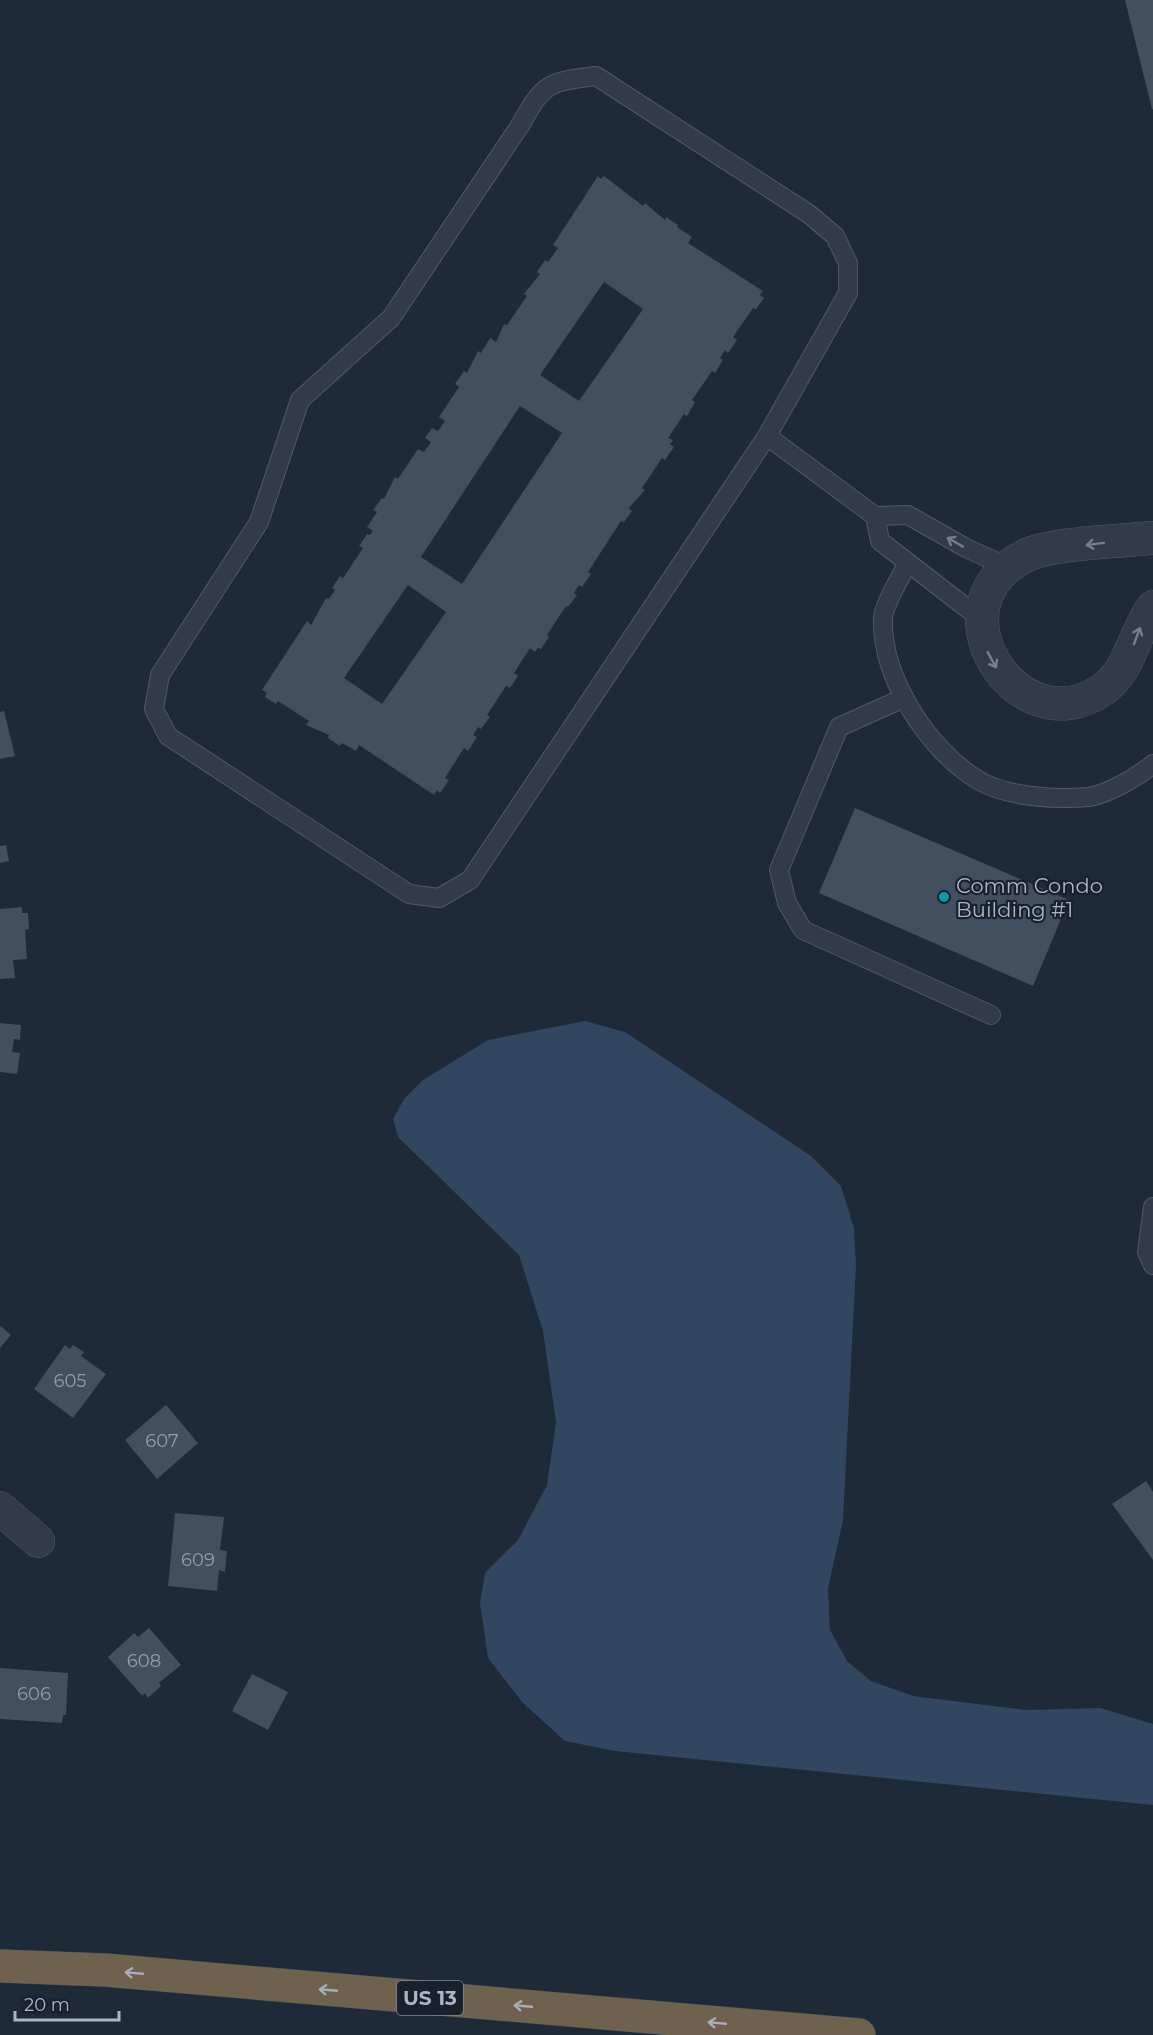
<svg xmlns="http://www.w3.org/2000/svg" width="1153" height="2035" viewBox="0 0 1153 2035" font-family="Montserrat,sans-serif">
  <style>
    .water { fill: #31465f }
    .building { fill: #414f5f; fill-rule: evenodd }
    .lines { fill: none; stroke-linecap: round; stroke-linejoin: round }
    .lane-casing { stroke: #505966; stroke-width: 20 }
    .street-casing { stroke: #505966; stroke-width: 34 }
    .highway-casing { stroke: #3d4652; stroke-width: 34 }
    .lane { stroke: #323c48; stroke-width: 18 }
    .street { stroke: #323c48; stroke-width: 33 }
    .highway { stroke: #6e614e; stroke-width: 33 }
    .oneway { stroke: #757f8d }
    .oneway2 { stroke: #a6aeb9 }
    .culture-dot { fill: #0f9aa8; stroke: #18212c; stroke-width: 2 }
    .labels { text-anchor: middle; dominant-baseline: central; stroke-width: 4.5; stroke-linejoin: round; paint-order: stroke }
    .number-label { font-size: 18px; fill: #919cac }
    .shield { fill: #18212c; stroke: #808997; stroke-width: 1.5 }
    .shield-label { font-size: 20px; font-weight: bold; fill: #acb6c5 }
    .poi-label { font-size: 21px; fill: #acb6c5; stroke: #18212c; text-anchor: start }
  </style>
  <rect width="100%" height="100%" fill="#1e2a37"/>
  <path class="water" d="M 585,1021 L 625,1032 L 811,1156 L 841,1186 L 854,1228 L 856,1265 L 843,1520 L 828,1589 L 830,1630 L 847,1661 L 871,1681 L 913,1696 L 1026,1710 L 1100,1708 L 1153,1724 L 1153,1805 L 615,1751 L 565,1741 L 523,1703 L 488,1658 L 480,1603 L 485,1573 L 518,1540 L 547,1485 L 556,1422 L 543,1331 L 519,1255 L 398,1137 L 393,1119 L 404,1099 L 423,1080 L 488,1040 Z"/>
  <path class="building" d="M 1125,0 L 1153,0 L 1153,109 L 1152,109 Z
    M 598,176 L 601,179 L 604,176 L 643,206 L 645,203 L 665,220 L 666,217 L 678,225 L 677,227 L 692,237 L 688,243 L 763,291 L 760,295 L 764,298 L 756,309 L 753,308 L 733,337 L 737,340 L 728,353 L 725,350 L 720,358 L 723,360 L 715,373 L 712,371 L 692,400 L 695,402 L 687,416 L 684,414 L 668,438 L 673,440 L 670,444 L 674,447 L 665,460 L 662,458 L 642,488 L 645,490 L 629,508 L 632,511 L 624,522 L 621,521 L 588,572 L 591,574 L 582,587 L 579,585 L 574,593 L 577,595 L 568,607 L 566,606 L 547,635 L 549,637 L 541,649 L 538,648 L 535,652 L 530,648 L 514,673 L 518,676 L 510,688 L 506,686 L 487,715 L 490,717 L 481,729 L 478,727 L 473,735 L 477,737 L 468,751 L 464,748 L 445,778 L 449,780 L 440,793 L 437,790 L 434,795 L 359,745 L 356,751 L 342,743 L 340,746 L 328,738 L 329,735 L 306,725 L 309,721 L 278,701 L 276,704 L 265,697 L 267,693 L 262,690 L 307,621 L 311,625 L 326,598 L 329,599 L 335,590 L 332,588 L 340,576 L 343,578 L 363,548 L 359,546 L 367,534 L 370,535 L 373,531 L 367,527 L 377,512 L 373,510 L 382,498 L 384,499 L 395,477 L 398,479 L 418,449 L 424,452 L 431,442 L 425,438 L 432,428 L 438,431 L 445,421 L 439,417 L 459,387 L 455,384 L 464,371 L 467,373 L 478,351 L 481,353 L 490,338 L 496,342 L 504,324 L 507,325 L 527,296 L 524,294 L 540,274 L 537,272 L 545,260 L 548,262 L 558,248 L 553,245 ZM 604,282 L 643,309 L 579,401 L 540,375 ZM 520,406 L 562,433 L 462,584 L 421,557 ZM 408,585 L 446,612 L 382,704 L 344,678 Z
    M 4,711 L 15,756 L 0,759 L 0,712 Z
    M 855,808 L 1069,900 L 1033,986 L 819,893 Z
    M 6,845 L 9,861 L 0,863 L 0,846 Z
    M 22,907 L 22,913 L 28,913 L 29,929 L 25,930 L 27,959 L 13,960 L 15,978 L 0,979 L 0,909 Z
    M 0,1023 L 21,1025 L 20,1040 L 14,1039 L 12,1052 L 20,1053 L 17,1074 L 0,1072 Z
    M 1,1326 L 11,1335 L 0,1348 L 0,1327 Z
    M 65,1345 L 70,1349 L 73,1345 L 84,1352 L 81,1356 L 106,1374 L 73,1418 L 34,1389 Z
    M 166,1405 L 198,1443 L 157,1479 L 125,1440 Z
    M 1146,1481 L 1153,1492 L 1153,1560 L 1112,1504 Z
    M 175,1513 L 224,1517 L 220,1550 L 227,1551 L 225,1572 L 219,1570 L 217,1591 L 168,1586 Z
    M 149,1628 L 181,1665 L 159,1683 L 161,1686 L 148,1698 L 145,1693 L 142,1696 L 108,1657 L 134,1633 L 138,1637 Z
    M 0,1668 L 68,1673 L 66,1715 L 63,1715 L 62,1723 L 0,1719 Z
    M 252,1674 L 288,1692 L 268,1730 L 232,1711 Z"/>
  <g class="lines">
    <g class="lane-casing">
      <path id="lane" d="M 596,76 L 809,214 L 835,236 L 848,263 L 848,293 L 767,436 L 470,880 L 439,898 L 409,894 L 168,736 L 154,709 L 160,675 L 259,522 L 300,400 L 391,318 L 521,124 C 544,82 549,82 596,76 Z
        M 767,436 L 875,516
        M 907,564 C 901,577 884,604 883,618 C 881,677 928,750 978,780 C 1006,797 1057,800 1089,797 C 1108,794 1139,776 1153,764
        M 981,619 L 880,541 L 875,516 L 908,515 L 966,548 L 1008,567
        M 904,698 L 839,727 L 779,870 L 787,903 L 803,930 L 991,1015
        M 1153,1207 L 1147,1252 L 1153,1265"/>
    </g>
    <g class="street-casing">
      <path id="street" d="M 1153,538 C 1122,541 1053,543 1027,555 C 925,603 1017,748 1102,690 C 1131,670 1133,634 1153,607
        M 0,1508 L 38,1541"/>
    </g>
    <g class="highway-casing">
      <path id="highway" d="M 0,1966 L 105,1970 L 859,2035"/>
    </g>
    <use href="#lane" class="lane"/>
    <use href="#street" class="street"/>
    <use href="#highway" class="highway"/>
  </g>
  <defs><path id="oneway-shaft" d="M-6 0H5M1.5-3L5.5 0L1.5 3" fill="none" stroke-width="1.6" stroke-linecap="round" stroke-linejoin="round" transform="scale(1.5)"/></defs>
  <g class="oneway">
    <use href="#oneway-shaft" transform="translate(955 542) rotate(-150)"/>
    <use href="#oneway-shaft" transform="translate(1095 544) rotate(173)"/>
    <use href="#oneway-shaft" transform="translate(1137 636) rotate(-70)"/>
    <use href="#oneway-shaft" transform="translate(992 660) rotate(61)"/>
  </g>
  <g class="oneway2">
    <use href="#oneway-shaft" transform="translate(134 1973) rotate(-175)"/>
    <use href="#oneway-shaft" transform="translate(328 1990) rotate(-175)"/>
    <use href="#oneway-shaft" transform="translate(523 2006) rotate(-175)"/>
    <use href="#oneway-shaft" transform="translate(717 2023) rotate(-175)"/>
  </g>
  <circle class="culture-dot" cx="944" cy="897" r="6"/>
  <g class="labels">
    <g class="number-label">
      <text x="70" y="1381">605</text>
      <text x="162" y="1441">607</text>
      <text x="198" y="1560">609</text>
      <text x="144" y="1661">608</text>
      <text x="34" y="1694">606</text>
    </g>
    <rect class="shield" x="397" y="1981" width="66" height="34" rx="4.5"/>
    <g class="shield-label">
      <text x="430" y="1998">US 13</text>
    </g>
    <g class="poi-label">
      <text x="956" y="885">Comm Condo<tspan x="956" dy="24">Building #1</tspan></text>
    </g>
  </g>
  <path d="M15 2011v9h104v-9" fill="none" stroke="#acb6c5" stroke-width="3"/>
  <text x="24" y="2011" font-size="18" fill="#acb6c5" stroke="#18212c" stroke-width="4.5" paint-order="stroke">20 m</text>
</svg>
